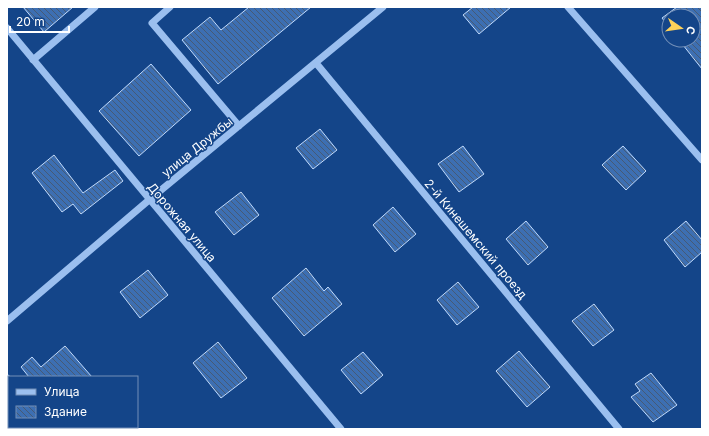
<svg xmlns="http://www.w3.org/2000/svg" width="709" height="436" viewBox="0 0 709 436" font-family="Inter,sans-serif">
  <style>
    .building { fill: url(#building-back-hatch); stroke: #c1dafb }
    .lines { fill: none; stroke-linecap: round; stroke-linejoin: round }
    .minor { stroke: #9bbfef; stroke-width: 7 }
    .labels { text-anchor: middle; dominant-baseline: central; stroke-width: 3; stroke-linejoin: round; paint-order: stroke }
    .street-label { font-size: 12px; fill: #fff; stroke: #144589 }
  </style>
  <defs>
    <pattern id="building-back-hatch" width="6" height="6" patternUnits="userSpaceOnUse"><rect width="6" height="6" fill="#3d6fb2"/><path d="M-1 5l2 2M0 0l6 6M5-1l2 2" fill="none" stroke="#465a75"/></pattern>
  </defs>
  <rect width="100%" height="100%" fill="#144589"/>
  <path class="building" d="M 23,7 L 73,7 L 44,32 Z
    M 249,7 L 311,7 L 218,84 L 182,40 L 210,17 L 221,30 Z
    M 473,7 L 511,7 L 479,34 L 463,15 Z
    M 677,7 L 702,7 L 702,69 L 679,40 L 693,40 L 693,16 L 669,16 L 669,27 L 662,18 Z
    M 151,64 L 191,110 L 139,156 L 99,111 Z
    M 320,129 L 337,150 L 313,169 L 296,148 Z
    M 463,146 L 484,174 L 459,192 L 438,164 Z
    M 623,146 L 646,171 L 626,190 L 602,165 Z
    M 54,155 L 83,193 L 115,170 L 123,181 L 81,214 L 73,204 L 62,212 L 32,173 Z
    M 241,192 L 259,215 L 234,235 L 215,212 Z
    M 393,207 L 416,234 L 395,252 L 373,225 Z
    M 526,221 L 548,247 L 528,265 L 506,239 Z
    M 686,221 L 702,240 L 702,252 L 685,267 L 664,240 Z
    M 306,268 L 324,291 L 328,287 L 342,304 L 304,336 L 272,298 Z
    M 148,270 L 168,295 L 140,318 L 120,292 Z
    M 458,282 L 479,307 L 457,325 L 437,300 Z
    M 594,304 L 614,330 L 593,346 L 572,321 Z
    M 218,342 L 247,378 L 221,398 L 193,363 Z
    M 65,346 L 92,377 L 29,377 L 21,367 L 32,357 L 41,367 Z
    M 519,351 L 550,387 L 527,407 L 496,371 Z
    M 363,352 L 383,375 L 361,394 L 341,370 Z
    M 651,373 L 677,405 L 653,422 L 631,397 L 640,391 L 635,384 Z"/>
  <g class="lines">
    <path class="minor" d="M 170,7 L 152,23 L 239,126
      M 568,7 L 702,160
      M 7,28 L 341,429
      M 33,60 L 95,7
      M 316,63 L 619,429
      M 7,321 L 149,200 L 383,7
      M 7,378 L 9,381
      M 48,427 L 50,429"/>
  </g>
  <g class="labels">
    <g class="street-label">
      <text transform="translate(197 147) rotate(-39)">улица Дружбы</text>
      <text transform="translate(182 222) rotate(50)">Дорожная улица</text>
      <text transform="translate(476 239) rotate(50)">2-й Кинешемский проезд</text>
    </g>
  </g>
  <rect width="709" height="436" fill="none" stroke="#ffffff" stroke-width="16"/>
  <rect x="8" y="376" width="130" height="52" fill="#144589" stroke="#728fb8"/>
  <rect x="16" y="389" width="20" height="6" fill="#9bbfef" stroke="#728fb8"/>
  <text x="44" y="396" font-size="12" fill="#ffffff">Улица</text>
  <rect x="16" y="406" width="20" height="12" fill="url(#building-back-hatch)" stroke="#728fb8"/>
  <text x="44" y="416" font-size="12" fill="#ffffff">Здание</text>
  <g transform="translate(681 28) rotate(103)"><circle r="19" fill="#144589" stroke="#728fb8"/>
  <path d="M0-3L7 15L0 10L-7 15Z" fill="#ffd259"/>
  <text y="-6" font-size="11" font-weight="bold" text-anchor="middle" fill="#ffffff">С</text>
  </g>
  <path d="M10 26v6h59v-6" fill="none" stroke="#ffffff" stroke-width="2"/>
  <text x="16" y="26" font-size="12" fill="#ffffff" stroke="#144589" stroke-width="3" paint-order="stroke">20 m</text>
</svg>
